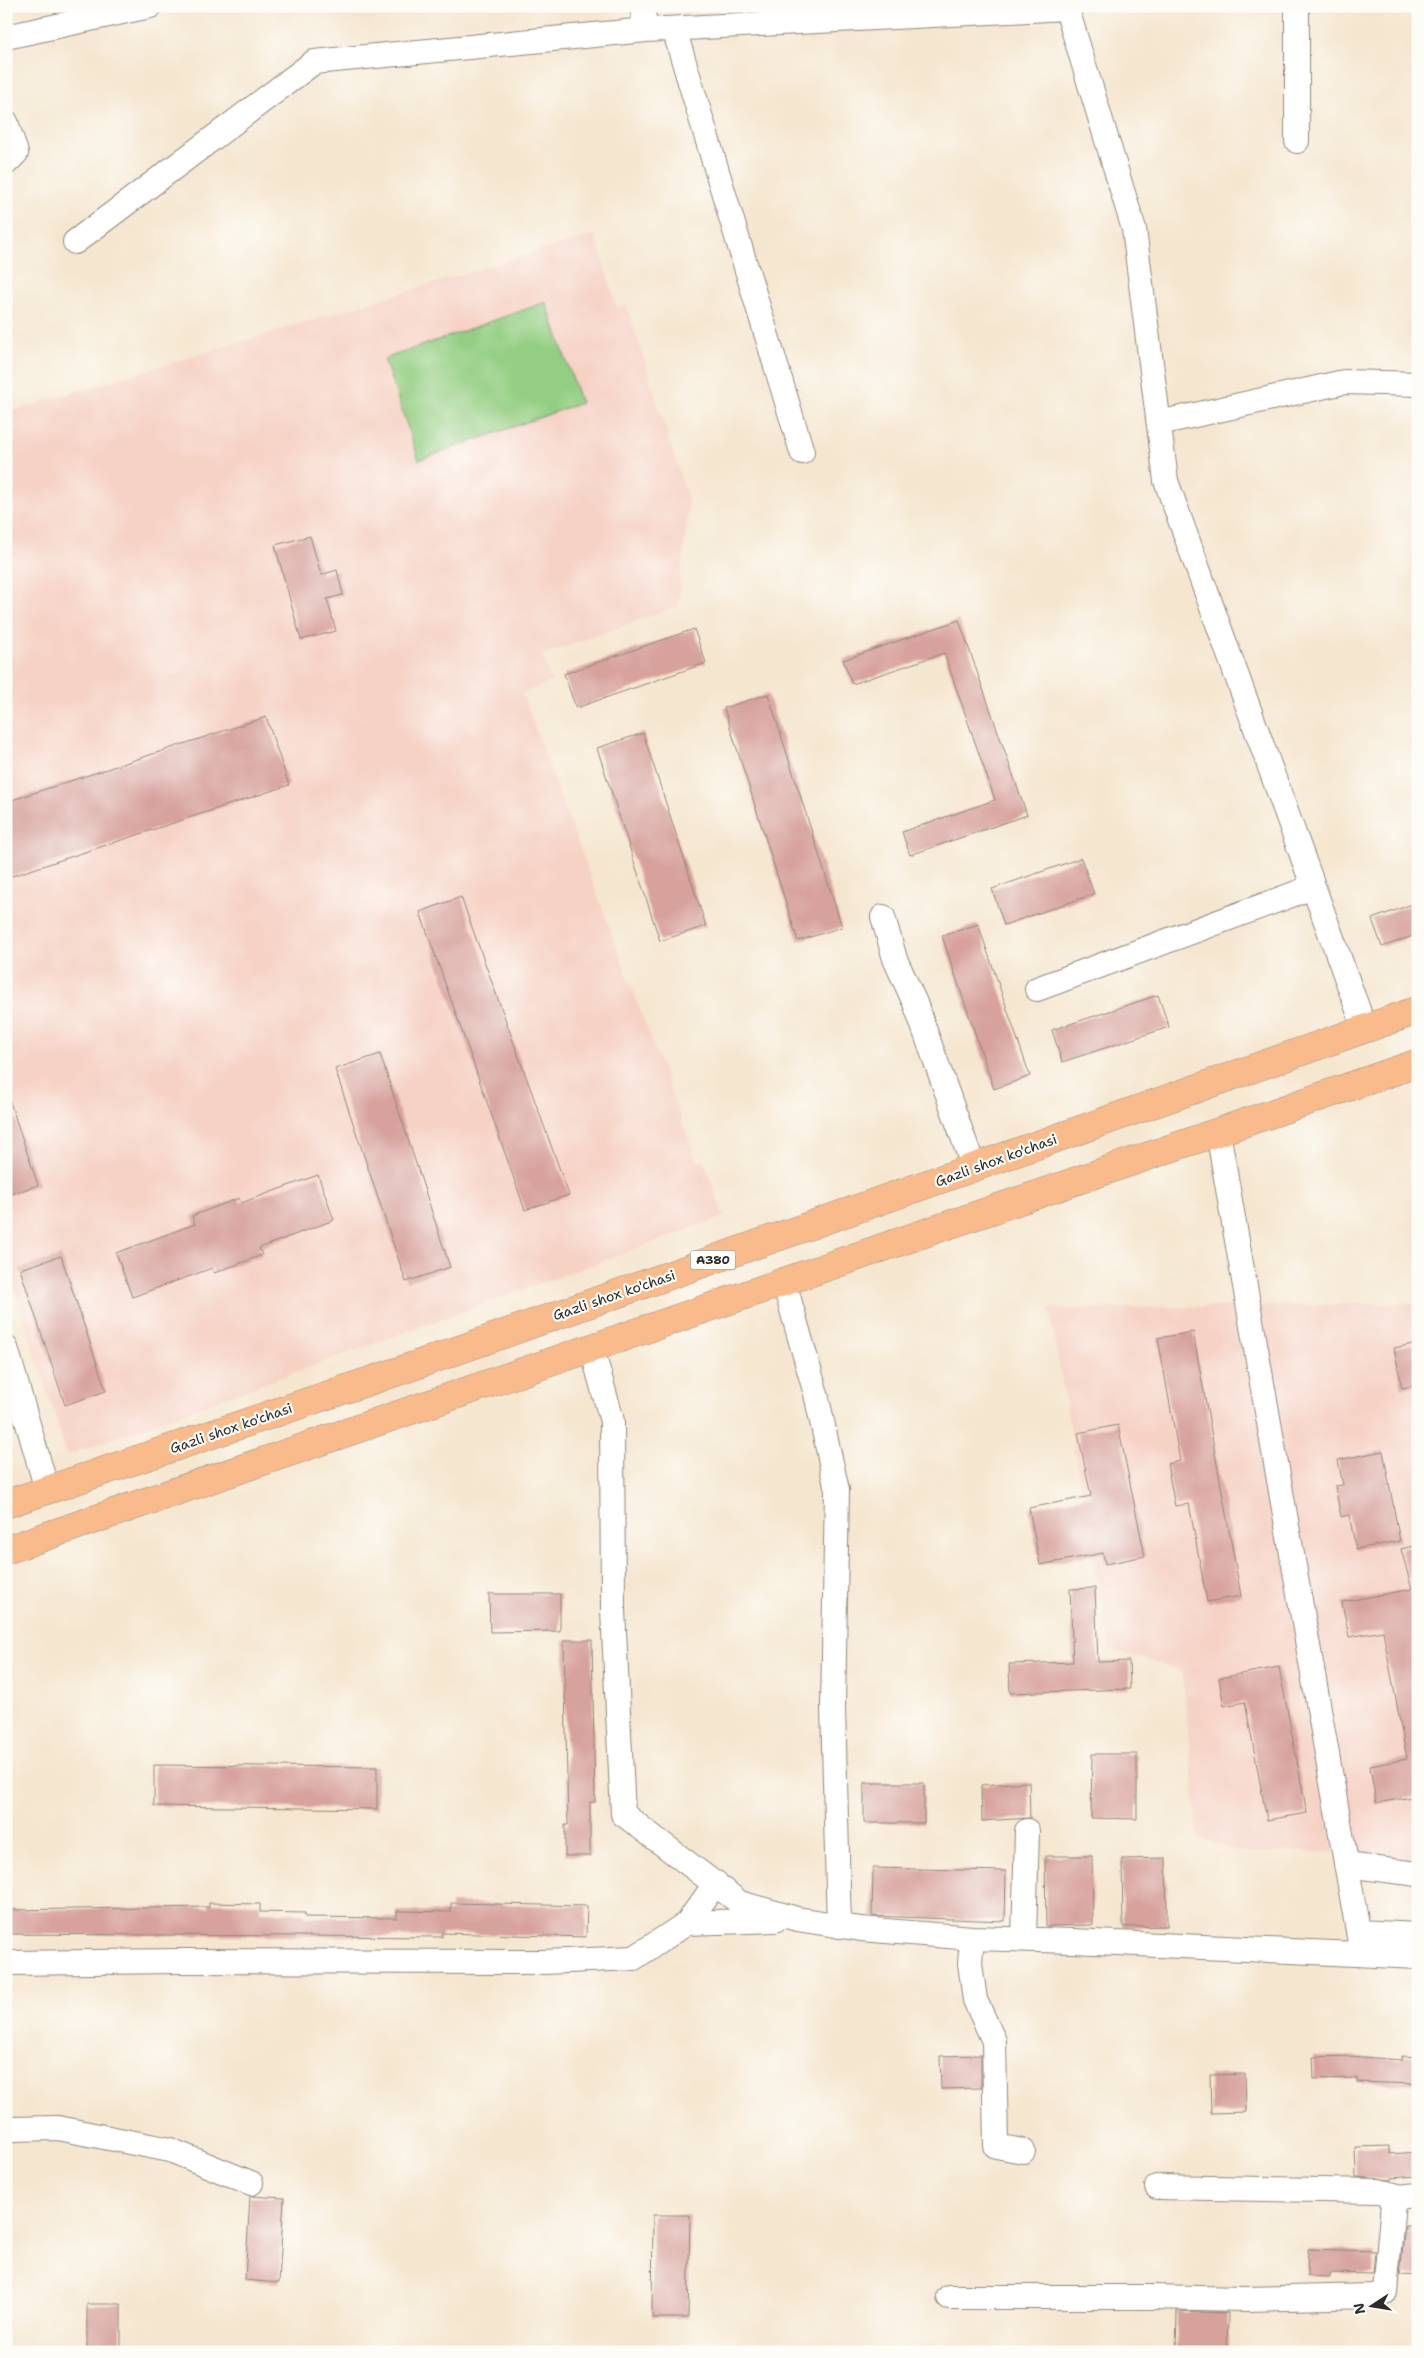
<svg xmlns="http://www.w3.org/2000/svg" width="1424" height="2358" viewBox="0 0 1424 2358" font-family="'Shantell Sans',sans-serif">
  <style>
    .built { fill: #f6d2c5 }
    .green { fill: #93ce82; stroke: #5f7c56 }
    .building { fill: #d7a19c }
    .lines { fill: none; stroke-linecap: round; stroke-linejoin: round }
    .minor-casing { stroke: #90887d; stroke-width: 26 }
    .highway-casing { stroke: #90887d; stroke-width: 29 }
    .minor { stroke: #fff; stroke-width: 24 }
    .highway { stroke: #fabb8c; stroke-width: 28 }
    .labels { text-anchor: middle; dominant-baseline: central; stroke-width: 4.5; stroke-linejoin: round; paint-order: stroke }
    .shield { fill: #fdfcf7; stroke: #6a6a68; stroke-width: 1 }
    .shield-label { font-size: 12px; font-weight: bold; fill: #2b2b2b }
    .street-label { font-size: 14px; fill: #2b2b2b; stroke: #fdfcf7 }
  </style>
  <rect width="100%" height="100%" fill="#fdfcf7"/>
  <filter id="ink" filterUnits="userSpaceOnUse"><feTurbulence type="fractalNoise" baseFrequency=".02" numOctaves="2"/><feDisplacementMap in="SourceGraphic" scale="10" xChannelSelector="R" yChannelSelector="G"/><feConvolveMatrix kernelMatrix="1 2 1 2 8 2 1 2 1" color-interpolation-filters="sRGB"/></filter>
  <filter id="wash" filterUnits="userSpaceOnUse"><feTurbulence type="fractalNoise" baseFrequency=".0096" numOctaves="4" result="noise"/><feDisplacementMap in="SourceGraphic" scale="20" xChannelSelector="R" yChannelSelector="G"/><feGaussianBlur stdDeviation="1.12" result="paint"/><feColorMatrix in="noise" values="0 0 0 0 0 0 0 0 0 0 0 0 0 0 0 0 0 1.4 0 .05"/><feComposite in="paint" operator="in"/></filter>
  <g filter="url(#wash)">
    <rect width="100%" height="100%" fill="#f5e6cf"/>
    <path class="built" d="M 595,234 L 617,307 L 627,305 L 689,503 L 678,606 L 542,655 L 552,682 L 522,693 L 697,1162 L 704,1160 L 724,1217 L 67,1455 L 6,1263 L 6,413 Z
      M 1418,1303 L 1418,1859 L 1371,1852 L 1239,1852 L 1198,1837 L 1182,1671 L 1110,1649 L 1049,1309 Z"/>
    <path class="green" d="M 546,302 L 581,403 L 419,460 L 384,359 Z"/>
    <g id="blocks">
      <path class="building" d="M 310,536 L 321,575 L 337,570 L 343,595 L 327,599 L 336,631 L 301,640 L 275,545 Z
        M 959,620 L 1027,815 L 910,855 L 902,832 L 995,800 L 944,653 L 852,684 L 843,660 Z
        M 694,629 L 706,663 L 576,708 L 564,674 Z
        M 768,694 L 842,927 L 798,941 L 724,708 Z
        M 266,717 L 289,785 L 6,878 L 6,802 Z
        M 643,733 L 706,926 L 660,941 L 597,748 Z
        M 1081,858 L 1094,894 L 1004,925 L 992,889 Z
        M 461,897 L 569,1195 L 525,1210 L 420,912 Z
        M 1418,902 L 1418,934 L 1382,947 L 1372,919 Z
        M 978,924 L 1030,1076 L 994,1089 L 942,936 Z
        M 1158,995 L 1169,1027 L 1062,1062 L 1052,1030 Z
        M 380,1054 L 450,1267 L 406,1282 L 335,1069 Z
        M 9,1099 L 38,1185 L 6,1196 L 6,1100 Z
        M 318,1175 L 334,1220 L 259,1248 L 262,1255 L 214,1273 L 212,1268 L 132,1297 L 116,1253 L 195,1224 L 192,1216 L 239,1198 L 241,1203 Z
        M 61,1256 L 106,1391 L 65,1405 L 20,1269 Z
        M 1193,1332 L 1241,1596 L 1207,1602 L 1189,1504 L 1175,1506 L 1167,1464 L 1180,1461 L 1158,1338 Z
        M 1418,1343 L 1418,1385 L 1402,1388 L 1394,1348 Z
        M 1118,1425 L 1145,1556 L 1105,1564 L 1103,1553 L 1040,1565 L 1029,1508 L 1091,1496 L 1078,1433 Z
        M 1383,1451 L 1400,1541 L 1356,1549 L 1349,1515 L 1341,1517 L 1335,1486 L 1343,1485 L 1338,1460 Z
        M 1418,1545 L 1418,1591 L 1415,1592 L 1418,1606 L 1418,1796 L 1376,1803 L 1370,1766 L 1407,1759 L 1383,1631 L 1349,1637 L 1342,1602 L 1412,1589 L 1401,1549 Z
        M 1095,1588 L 1098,1662 L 1129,1661 L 1130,1689 L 1010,1693 L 1009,1664 L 1073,1662 L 1070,1589 Z
        M 489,1594 L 560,1594 L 560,1631 L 490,1632 Z
        M 564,1640 L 592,1640 L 595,1802 L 590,1802 L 590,1856 L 565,1856 L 565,1825 L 568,1825 Z
        M 1279,1667 L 1307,1813 L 1267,1820 L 1245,1702 L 1224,1706 L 1219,1678 Z
        M 1092,1754 L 1137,1754 L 1137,1819 L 1091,1818 Z
        M 154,1765 L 377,1767 L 377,1809 L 154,1806 Z
        M 1029,1782 L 1030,1818 L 982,1821 L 981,1785 Z
        M 864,1783 L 924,1783 L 924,1823 L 864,1823 Z
        M 1045,1856 L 1092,1856 L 1093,1925 L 1046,1926 Z
        M 1166,1858 L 1167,1926 L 1123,1927 L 1122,1859 Z
        M 873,1868 L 1006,1871 L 1005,1921 L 872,1916 Z
        M 209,1903 L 260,1904 L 260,1912 L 305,1913 L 305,1917 L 397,1918 L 397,1911 L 451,1912 L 451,1903 L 587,1906 L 586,1937 L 442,1933 L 442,1937 L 6,1934 L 6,1910 L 209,1907 Z
        M 981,2055 L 981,2088 L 941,2089 L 940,2056 Z
        M 1349,2056 L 1402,2060 L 1402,2056 L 1418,2057 L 1418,2084 L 1357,2082 L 1357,2078 L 1314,2079 L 1313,2057 Z
        M 1245,2074 L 1246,2112 L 1211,2113 L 1210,2075 Z
        M 1390,2146 L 1390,2154 L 1418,2152 L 1418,2176 L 1391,2178 L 1391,2180 L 1356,2177 L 1355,2147 Z
        M 250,2196 L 284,2198 L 279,2283 L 245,2280 Z
        M 653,2215 L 690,2215 L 688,2318 L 652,2318 Z
        M 1405,2226 L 1418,2226 L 1418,2276 L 1400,2275 Z
        M 1308,2249 L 1375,2251 L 1373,2274 L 1330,2273 L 1330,2277 L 1307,2276 Z
        M 87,2304 L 121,2304 L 121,2352 L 87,2352 Z
        M 1177,2311 L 1228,2313 L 1227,2352 L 1176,2352 Z"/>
    </g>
  </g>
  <g filter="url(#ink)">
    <use href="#blocks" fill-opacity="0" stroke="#90887d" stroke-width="1"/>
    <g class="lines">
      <g class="minor-casing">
        <path id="minor" d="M 642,6 L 646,30
          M 1066,6 L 1134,229 L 1166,481 L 1365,1029
          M 1297,6 L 1297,141
          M 674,29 L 802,452
          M 6,37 L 150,6
          M 6,122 L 16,153 L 6,163
          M 75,242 L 314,62 L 646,30 L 1066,8
          M 1159,423 L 1344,382 L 1418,384
          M 883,917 L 895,959 L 915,1003 L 974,1168
          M 1037,989 L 1313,887
          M 1218,1132 L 1362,1954
          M 784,1282 L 816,1394 L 837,1490 L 833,1708 L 839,1926
          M 6,1348 L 47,1490
          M 592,1349 L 612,1421 L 613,1610 L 623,1814 L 740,1903 L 797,1919 L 861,1929 L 972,1938 L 1073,1941 L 1418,1957
          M 1346,1865 L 1418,1874
          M 687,1923 L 775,1920
          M 1358,1932 L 1418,1935
          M 972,1938 L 970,1963 L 975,2000 L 994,2041 L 996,2146 L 1023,2151
          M 1024,1939 L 1027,1831
          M 6,1963 L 180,1961 L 544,1962 L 634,1958 L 687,1923 L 716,1883
          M 6,2132 L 11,2129 L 58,2128 L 170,2150 L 251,2183
          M 1157,2187 L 1379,2191 L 1402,2197
          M 949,2297 L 1151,2297 L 1245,2299 L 1374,2296 L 1385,2292 L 1393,2203 C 1399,2195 1408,2196 1418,2195"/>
      </g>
      <g class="highway-casing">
        <path id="highway" d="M 6,1504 L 402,1370 L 1418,1010
          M 6,1550 L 1418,1063"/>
      </g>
      <use href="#minor" class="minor"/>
      <use href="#highway" class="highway"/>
    </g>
  </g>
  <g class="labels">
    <rect class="shield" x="690.5" y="1250.5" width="45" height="19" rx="4"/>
    <g class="shield-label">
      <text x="713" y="1260">A380</text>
    </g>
    <g class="street-label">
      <text transform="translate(996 1160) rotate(-20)">Gazli shox ko'chasi</text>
      <text transform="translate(614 1295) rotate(-19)">Gazli shox ko'chasi</text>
      <text transform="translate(231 1428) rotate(-19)">Gazli shox ko'chasi</text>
    </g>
  </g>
  <rect width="1424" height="2358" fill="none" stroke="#fdfcf7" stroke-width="25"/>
  <g transform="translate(1372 2306) rotate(258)" stroke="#fdfcf7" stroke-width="4" paint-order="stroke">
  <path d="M0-4L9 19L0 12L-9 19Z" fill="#2b2b2b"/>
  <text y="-8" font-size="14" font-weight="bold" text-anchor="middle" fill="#2b2b2b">N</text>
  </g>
</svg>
